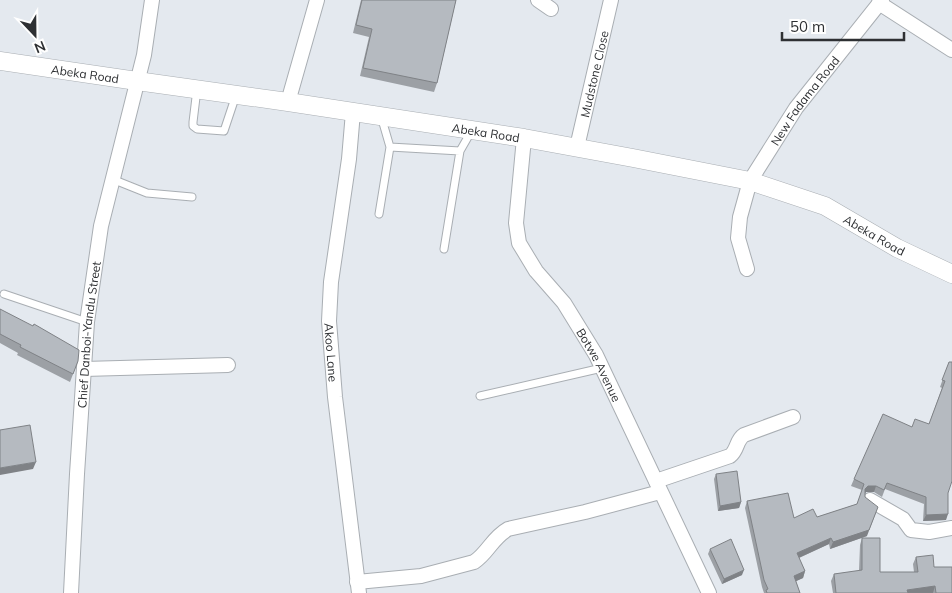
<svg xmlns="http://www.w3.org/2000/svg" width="952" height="593" viewBox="0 0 952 593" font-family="Mulish,sans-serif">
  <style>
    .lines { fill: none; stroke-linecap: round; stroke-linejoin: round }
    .service-casing { stroke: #a9aeb3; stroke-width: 9 }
    .minor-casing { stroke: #a9aeb3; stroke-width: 16 }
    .tertiary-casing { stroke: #a9aeb3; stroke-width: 19 }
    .service { stroke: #fff; stroke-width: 7 }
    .minor { stroke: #fff; stroke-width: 14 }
    .tertiary { stroke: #fff; stroke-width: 18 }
    .wall { fill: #9ca0a5 }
    .shaded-wall { fill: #7f8286 }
    .building { fill: #b5bac0; stroke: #7f8286 }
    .labels { text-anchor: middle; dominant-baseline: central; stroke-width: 4; stroke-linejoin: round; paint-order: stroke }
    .street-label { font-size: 12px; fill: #2e3033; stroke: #fff }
  </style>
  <rect width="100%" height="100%" fill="#e4e9ef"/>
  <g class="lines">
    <g class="service-casing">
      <path id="service" d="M 197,89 L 193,122 L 193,126 L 197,129 L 224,131 L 236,95
        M 390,147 L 460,151
        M 112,179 L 147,193 L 192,197
        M 379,214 L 390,147 L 381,116
        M 444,249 L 460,151 L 472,130
        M 4,294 L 87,322
        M 480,396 L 602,368"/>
    </g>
    <g class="minor-casing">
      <g id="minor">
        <path d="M 538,0 L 551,9"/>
        <path d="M 879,3 L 952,50"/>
        <path d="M 288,102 L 317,0"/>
        <path id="s1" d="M 353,112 L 349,159 L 331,282 L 329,321 L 335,397 L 359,593"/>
        <path id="s2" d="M 524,138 L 516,223 L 519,243 L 536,271 L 564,303 L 596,355 L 709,593"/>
        <path id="s3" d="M 577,147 L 611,0"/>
        <path id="s4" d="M 747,269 L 738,238 L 740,217 L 750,181 L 796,108 L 882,0"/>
        <path d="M 84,369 L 228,365"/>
        <path d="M 656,481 L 730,456 C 738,450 736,440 744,435 L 793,417"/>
        <path d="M 870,500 L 903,519 L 911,530 L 929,532 L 952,528"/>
        <path d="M 357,582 L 421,576 L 474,562 C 488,553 492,538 508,529 L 585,512 L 660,492"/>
        <path id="s5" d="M 71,593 L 77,474 L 87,322 L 101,226 L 144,55 L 152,0"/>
      </g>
    </g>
    <g class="tertiary-casing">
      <g id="tertiary">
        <path id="s6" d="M 0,61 L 137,81 L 288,102 L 524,138 L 633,158 L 750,181 L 825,206 L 897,248 L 952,274"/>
      </g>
    </g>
    <use href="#service" class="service"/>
    <use href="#minor" class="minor"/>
    <use href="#tertiary" class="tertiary"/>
  </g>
  <path class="wall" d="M 361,0 L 456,0 L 437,83 L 434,92 L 360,76 L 369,37 L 353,33 Z
    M 0,309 L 78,361 L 70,382 L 17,355 L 18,353 L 0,343 Z
    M 949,362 L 948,493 L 946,520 L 923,521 L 924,504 L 885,489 L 882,497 L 874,492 L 866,492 L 865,494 L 867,536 L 830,549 L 829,544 L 799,558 L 805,571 L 803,578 L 796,581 L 800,593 L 764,593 L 762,587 L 745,508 L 747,501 L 794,518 L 817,517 L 857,504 L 862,490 L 851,486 L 854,479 L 912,427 L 929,424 L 942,388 L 940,387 Z
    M 716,474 L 741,502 L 739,508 L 718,511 L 714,479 Z
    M 862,538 L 880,572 L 914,572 L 913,564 L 916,557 L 934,567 L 952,593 L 833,593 L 831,581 L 834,574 L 859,571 L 860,545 Z
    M 710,549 L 742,575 L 722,584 L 708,554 Z"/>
  <path class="shaded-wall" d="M 36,462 L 33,469 L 0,475 L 0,468 Z
    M 868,486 L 876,486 L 874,492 L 866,492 L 862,496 L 865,489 Z
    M 741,502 L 739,508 L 718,511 L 720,506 Z
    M 878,507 L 867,536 L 830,549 L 833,542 Z
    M 948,514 L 946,520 L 923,521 L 926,515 Z
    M 831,538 L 829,544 L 794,560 L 797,553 Z
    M 744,570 L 742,575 L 722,584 L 724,579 Z
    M 805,571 L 803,578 L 792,583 L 794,576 Z
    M 935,586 L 933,593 L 906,593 L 907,590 Z"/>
  <path class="building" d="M 362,0 L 456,0 L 437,83 L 363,68 L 372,29 L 356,25 Z
    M 0,309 L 33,326 L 34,324 L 79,350 L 78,361 L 73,374 L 20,347 L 21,345 L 0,334 Z
    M 949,362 L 952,362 L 952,481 L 948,493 L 948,514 L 926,515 L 926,497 L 887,483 L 884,490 L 876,486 L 868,486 L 865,489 L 865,497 L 878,507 L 869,530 L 833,542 L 831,538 L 797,553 L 805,571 L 794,576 L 800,593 L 767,593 L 766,590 L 768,589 L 764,580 L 747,501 L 788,493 L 794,518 L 813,509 L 817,517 L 857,504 L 864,484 L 854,479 L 883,414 L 912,427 L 915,419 L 929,424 L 945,381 L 942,380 Z
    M 30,425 L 36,462 L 0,468 L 0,430 Z
    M 737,471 L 741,502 L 720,506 L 716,474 Z
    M 862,538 L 880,538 L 880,572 L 918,572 L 916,557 L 933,555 L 934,567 L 952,567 L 952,593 L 936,593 L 935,586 L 907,590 L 908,593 L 836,593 L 834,574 L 862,570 Z
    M 731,539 L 744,570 L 724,579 L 710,549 Z"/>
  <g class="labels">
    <g class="street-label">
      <text stroke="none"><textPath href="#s6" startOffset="86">Abeka Road</textPath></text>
      <text stroke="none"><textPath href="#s3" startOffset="75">Mudstone Close</textPath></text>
      <text stroke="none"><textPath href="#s4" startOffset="188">New Fadama Road</textPath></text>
      <text stroke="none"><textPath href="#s6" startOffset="491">Abeka Road</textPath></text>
      <text stroke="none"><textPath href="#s6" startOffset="896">Abeka Road</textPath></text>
      <text stroke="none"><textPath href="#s5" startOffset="259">Chief Danboi-Yandu Street</textPath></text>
      <text stroke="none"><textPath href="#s1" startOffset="242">Akoo Lane</textPath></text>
      <text stroke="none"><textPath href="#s2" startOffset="252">Botwe Avenue</textPath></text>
    </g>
  </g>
  <g transform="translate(35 35) rotate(158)" stroke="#ffffff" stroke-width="4" paint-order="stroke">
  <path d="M0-4L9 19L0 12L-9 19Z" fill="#2e3033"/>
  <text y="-8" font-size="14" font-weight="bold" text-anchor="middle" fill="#2e3033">N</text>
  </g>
  <path d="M782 32v8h122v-8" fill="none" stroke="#2e3033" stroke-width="2.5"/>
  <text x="790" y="32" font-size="15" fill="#2e3033" stroke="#ffffff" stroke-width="4" paint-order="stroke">50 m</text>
</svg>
